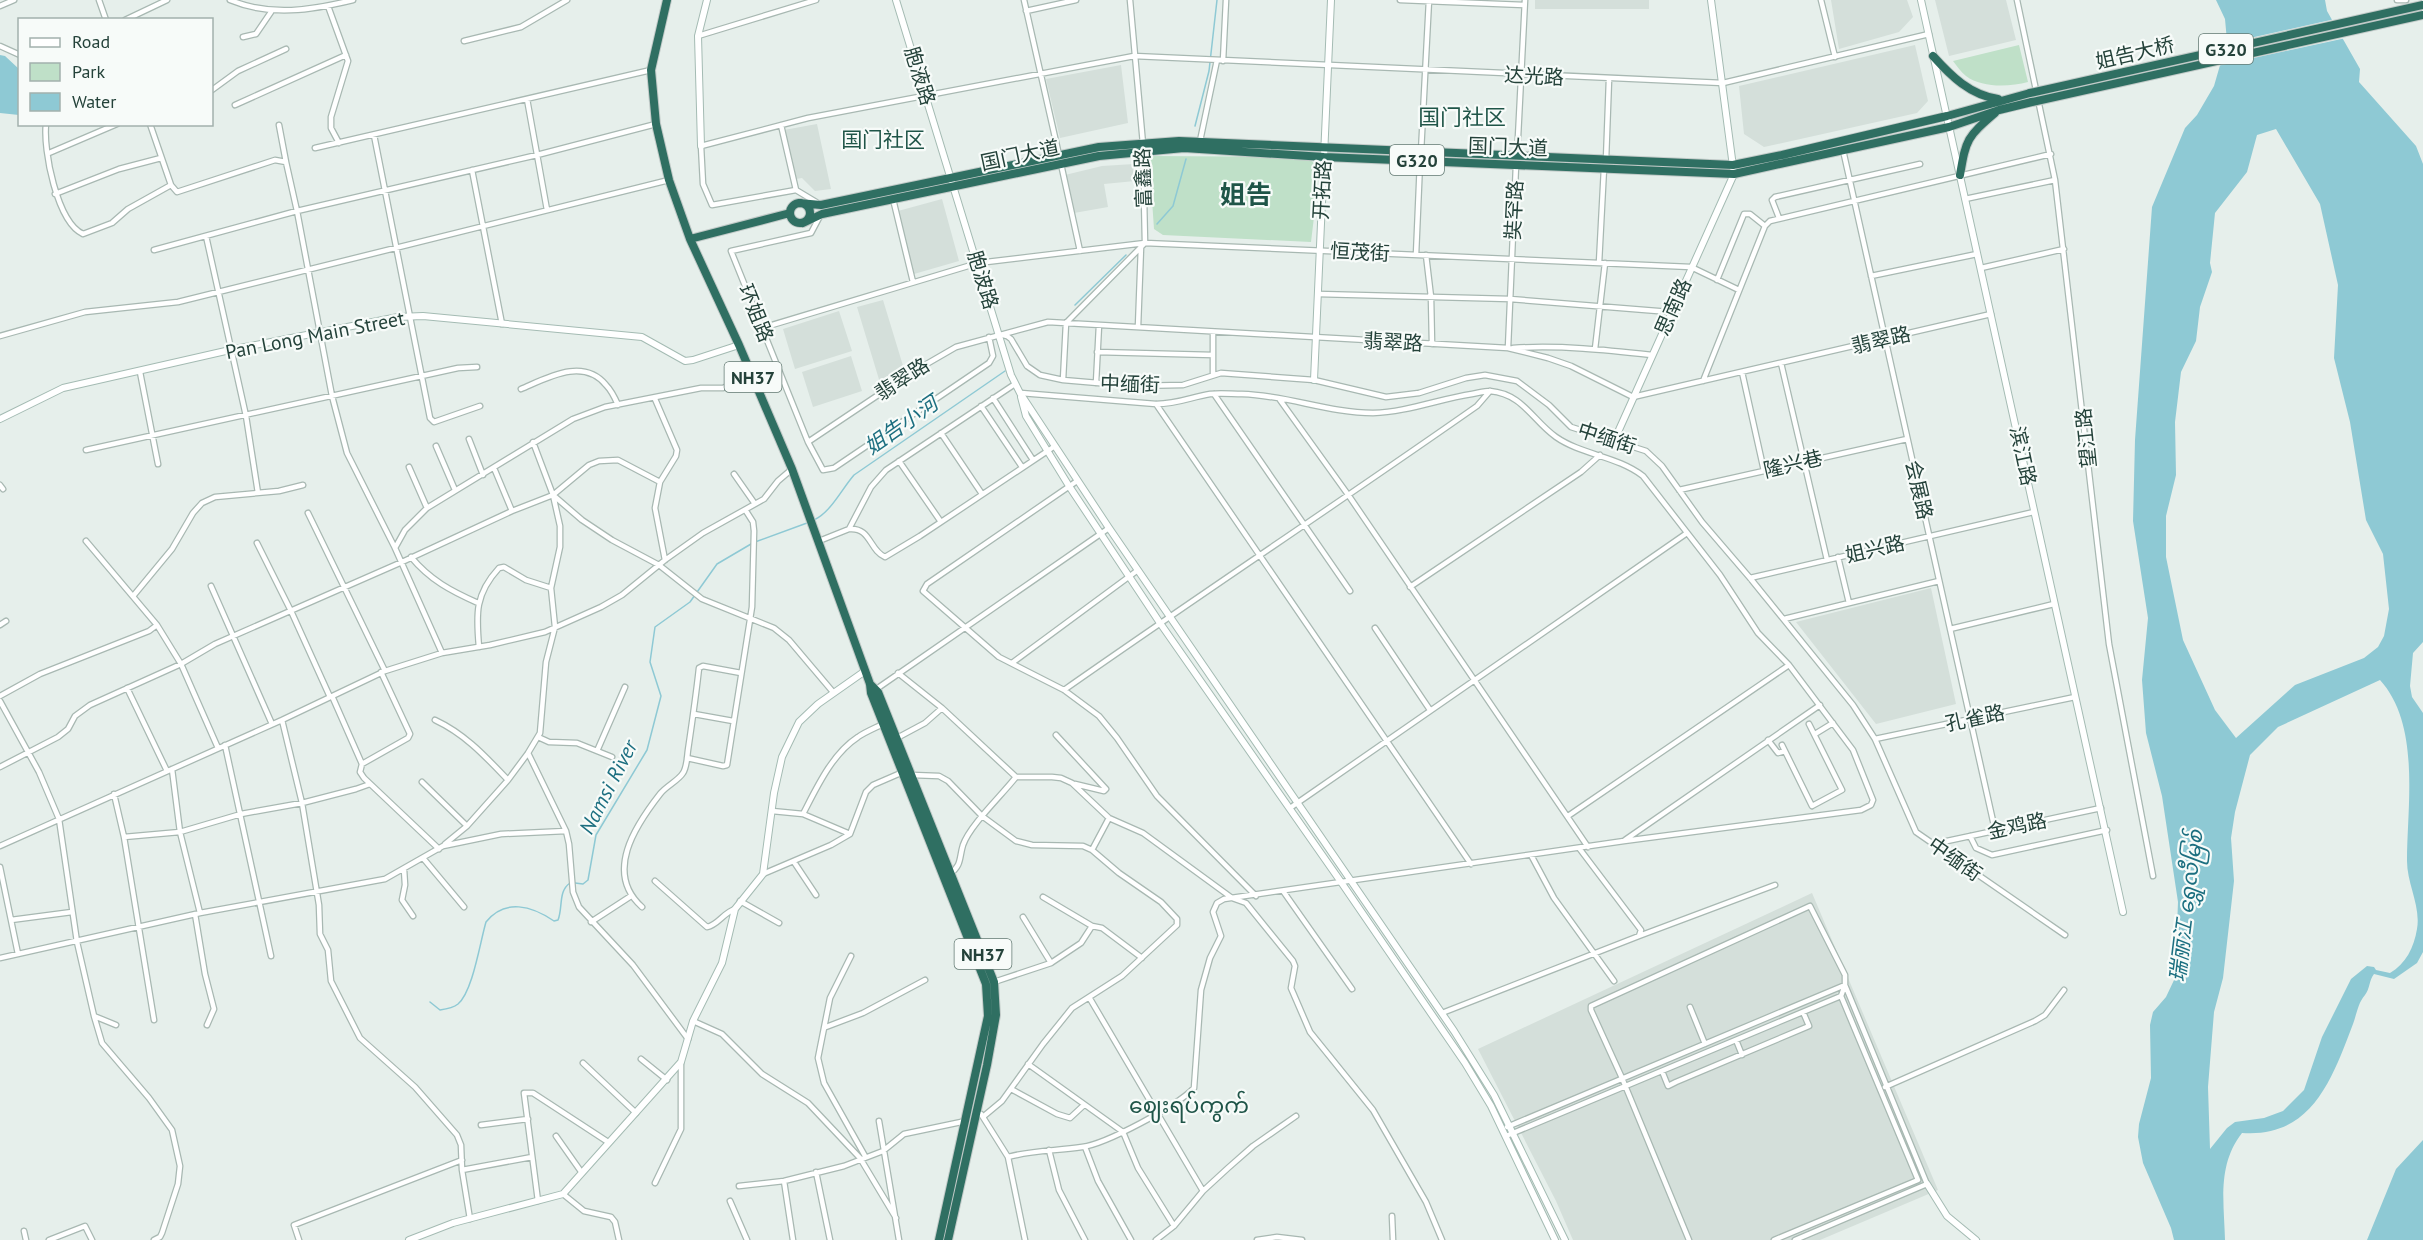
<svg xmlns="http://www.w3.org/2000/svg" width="2423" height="1240" viewBox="0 0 2423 1240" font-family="'PT Sans','Noto Sans SC','Noto Sans Myanmar',sans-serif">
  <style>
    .built { fill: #d4dfda }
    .green { fill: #bfe0c8 }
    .water { fill: #8ec9d4; fill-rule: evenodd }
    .pier { fill: #e6efeb }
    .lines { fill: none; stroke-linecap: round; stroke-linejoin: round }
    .stream { stroke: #8ec9d4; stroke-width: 1.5 }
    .street-casing { stroke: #a8b8b2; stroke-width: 7 }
    .secondary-casing { stroke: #a4bbb3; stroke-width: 8 }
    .highway-casing { stroke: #c2cac8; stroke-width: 10 }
    .street { stroke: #fff; stroke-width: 4.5 }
    .secondary { stroke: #fff; stroke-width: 6 }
    .highway { stroke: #2f6f62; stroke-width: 8 }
    .highway-bridge-casing { stroke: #c2cac8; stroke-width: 10; stroke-linecap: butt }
    .highway-bridge { stroke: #2f6f62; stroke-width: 8 }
    .labels { text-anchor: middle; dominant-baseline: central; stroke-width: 4.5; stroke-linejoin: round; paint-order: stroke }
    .shield { fill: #f7fbf9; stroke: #637a73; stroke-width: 1.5 }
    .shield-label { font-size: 18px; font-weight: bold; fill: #24423a }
    .street-label { font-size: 20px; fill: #24423a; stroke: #f7fbf9 }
    .neighbourhood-label { font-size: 21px; fill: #1f5548; stroke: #f7fbf9 }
    .water-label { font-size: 21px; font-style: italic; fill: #1c6f80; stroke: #f7fbf9 }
    .quarter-label { font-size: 22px; fill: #1f5548; stroke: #f7fbf9 }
    .district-label { font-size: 26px; font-weight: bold; fill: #1f5548; stroke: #f7fbf9 }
  </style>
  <rect width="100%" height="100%" fill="#e6efeb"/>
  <path class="built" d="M 1535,0 L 1649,0 L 1649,9 L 1535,9 Z
    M 1831,0 L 1907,0 L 1913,17 L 1899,32 L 1839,49 Z
    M 1935,0 L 2006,0 L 2016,40 L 1949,56 Z
    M 1915,45 L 1928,101 L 1917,113 L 1764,147 L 1744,134 L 1739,86 Z
    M 1121,65 L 1128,123 L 1060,138 L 1046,79 Z
    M 817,124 L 831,189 L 815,191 L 802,178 L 796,179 L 784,130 Z
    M 1134,164 L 1135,181 L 1104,184 L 1108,207 L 1074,213 L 1065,175 L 1102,166 Z
    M 942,199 L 959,261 L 914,274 L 898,211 Z
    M 883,300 L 904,369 L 881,386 L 857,307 Z
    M 839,311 L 852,351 L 795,369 L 783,329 Z
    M 851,356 L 862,391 L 813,407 L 802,372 Z
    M 1931,588 L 1956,704 L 1876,724 L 1796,622 Z
    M 1812,893 L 1938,1190 L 1820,1240 L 1573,1240 L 1556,1201 L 1478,1049 Z"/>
  <path class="green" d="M 2019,45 L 2028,82 C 2009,87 1982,88 1966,76 C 1961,72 1957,66 1953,61 Z
    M 1149,156 L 1306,157 L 1320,167 L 1311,242 L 1163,235 L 1154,229 Z"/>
  <path class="water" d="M 2216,0 L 2325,0 L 2327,11 L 2360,69 L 2359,82 L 2416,146 L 2423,164 L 2423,642 L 2413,653 L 2410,686 L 2412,697 L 2423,713 L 2423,952 L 2417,963 L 2394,979 L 2374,974 C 2369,980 2370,989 2365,995 C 2358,1003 2357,1013 2353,1024 C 2332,1079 2312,1138 2242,1133 C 2217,1165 2224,1202 2225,1240 L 2174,1240 L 2171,1228 L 2143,1163 L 2138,1137 L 2139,1124 L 2151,1078 L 2150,1025 L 2153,1012 L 2166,997 L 2175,978 L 2178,902 L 2162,796 L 2146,733 L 2142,680 L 2148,618 L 2133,521 L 2135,440 L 2152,207 L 2185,128 L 2197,115 L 2214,86 L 2227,41 L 2225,19 ZM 2276,129 L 2320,204 L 2338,285 L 2334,358 L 2350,422 L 2366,520 L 2383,554 L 2389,609 L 2384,636 L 2378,647 L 2364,658 L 2295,685 L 2236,738 L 2215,710 L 2183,640 L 2166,557 L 2166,516 L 2176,475 L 2175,422 L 2181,372 L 2196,341 L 2200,307 L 2212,272 L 2210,263 L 2215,213 L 2247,172 L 2257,135 ZM 2380,680 C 2421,725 2407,806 2407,861 C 2407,884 2421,906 2417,929 C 2414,947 2406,964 2390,973 L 2376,970 L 2374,967 L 2367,966 L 2351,979 L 2322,1037 L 2304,1090 L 2283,1111 L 2264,1118 L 2235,1122 L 2227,1128 L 2210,1149 L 2208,1087 L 2214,1012 L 2223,978 L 2234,881 L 2231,838 L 2235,812 L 2250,755 L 2278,727 Z
    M 0,55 L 5,56 L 19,69 L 19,115 L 0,113 Z
    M 2423,1140 L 2423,1240 L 2367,1240 L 2396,1169 Z"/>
  <path class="pier" d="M 2335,19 L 2346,38 L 2217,66 L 2223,44 Z"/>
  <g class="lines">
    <path class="stream" d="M 1195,126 L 1209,71 L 1217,0
      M 1157,224 L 1173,206 L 1186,159
      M 1075,305 L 1126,255
      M 814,520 C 831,512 841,490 854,475 L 1005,371
      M 755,542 L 807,523
      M 575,883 L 583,884 L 588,880 L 596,835 L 647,750 L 661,696 L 650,662 L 655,627 L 690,602 L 717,564 L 751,544
      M 430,1002 L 440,1010 C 447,1009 453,1008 458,1004 C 473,991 480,942 486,922 C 505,898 532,906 554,921 L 558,920 C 563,908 558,891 570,883"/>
    <g class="street-casing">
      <path id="street" d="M 99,0 L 106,20
        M 230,0 C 271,17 312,10 353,0
        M 1024,0 L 1059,155
        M 1130,0 L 1143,144
        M 1400,0 L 1524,5
        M 1821,0 L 1835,57
        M 2017,0 L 2055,180 L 2109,644 L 2153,876
        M 2397,0 L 2406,0
        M 0,6 L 14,0
        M 328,6 L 348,61 L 331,117 L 331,128 L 339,143
        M 1026,11 L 1076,0
        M 125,20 L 167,0
        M 698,36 L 816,0
        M 243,37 L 256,34 L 271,12
        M 464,41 L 521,27 L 567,0
        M 0,46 L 20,55
        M 1223,61 L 1226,0
        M 212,90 L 238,71 L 286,49
        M 527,99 L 547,210
        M 235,105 L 346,55
        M 46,124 C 43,150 57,222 83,234 L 112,223 L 128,209 L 171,185
        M 150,124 L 171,185 L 177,192 L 275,160 L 286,162 L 297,211 L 332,396 L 347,453 L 395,548 L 442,653
        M 279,125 L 286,162
        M 781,125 L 796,190 L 816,202
        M 374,135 L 430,418 L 434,422 L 480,406
        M 1200,141 L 1217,60
        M 315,148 L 651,70
        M 1843,150 L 1995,830
        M 1421,152 L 1429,0
        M 49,153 L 117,124
        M 1517,157 L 1525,0
        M 1606,160 L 1609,79
        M 1061,164 L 1080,251
        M 472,170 L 502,324
        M 796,190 L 712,205 L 703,184 L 701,146 L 808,118 L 1134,56 L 1723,83 L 1929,34
        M 55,194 L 119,169 L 161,158
        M 893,199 L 913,282
        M 1965,199 L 2055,180
        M 820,216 L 811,233 L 731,251 L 808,442 L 823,470 L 834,468 L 989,363 L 993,356 L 989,337
        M 1779,218 L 1772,200 L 1775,197 L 1920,164
        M 206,236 L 246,416 L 258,493
        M 154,250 L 297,211 L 537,155 L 656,124
        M 1416,255 L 1420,162
        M 1426,255 L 1431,297 L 1432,344
        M 1599,263 L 1604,168
        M 1981,268 L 2064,249
        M 1871,276 L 1977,254
        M 1717,280 L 1744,214 L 1750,214 L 1765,226
        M 1318,294 L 1510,299 L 1670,312
        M 1138,327 L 1141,247
        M 762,328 L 978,263 L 1145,243 L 1691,267 L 1739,290
        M 999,334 L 1007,336 L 1011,339 L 1027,366 L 1040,375 L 1063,380 L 1133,386 L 1183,385 L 1221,373 L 1314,380 L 1386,397 L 1419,393 L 1466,378 L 1485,375 L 1517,381 L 1549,405 L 1571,427 L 1646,451 L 1662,466 L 1702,522 L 1750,578 L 1853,705 L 1875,739 L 1916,832 L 2065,935
        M 0,336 L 85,312 L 178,302 L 669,180
        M 1508,348 L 1516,165
        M 1513,348 C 1560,345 1606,350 1652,355
        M 1595,349 L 1605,263
        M 1097,352 L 1213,355
        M 1781,363 L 1827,560
        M 140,372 L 158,464
        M 1742,372 L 1764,471
        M 1213,375 L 1213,332
        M 1063,380 L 1066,323 L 1145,243 L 1143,152
        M 1703,381 L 1765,226 L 1770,221 L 2051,154
        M 1096,383 L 1099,325
        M 521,389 C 547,378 583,357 606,385 C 611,390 615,398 618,405
        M 1214,394 L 1350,591
        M 993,398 L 1033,460
        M 655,399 L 677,450 L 676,456 L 660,482 L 655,508 L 665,560
        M 1280,400 L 1349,496 L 1588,847
        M 1156,404 L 1471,864
        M 981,406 L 1022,467
        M 941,433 L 982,494
        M 469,439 L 483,475
        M 808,442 L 911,373 L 956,347 L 1048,322 L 1508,348 L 1548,358 L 1571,366 L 1633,397 L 1991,314
        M 436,446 L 455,490
        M 86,450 L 458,368 L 477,367
        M 899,461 L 941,522
        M 409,467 L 427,508
        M 494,468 L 512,511
        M 734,474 L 755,504
        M 1077,481 L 927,584 L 923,591 L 999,657 L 1064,690 L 1099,716 L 1117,738 L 1157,796 L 1256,896
        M 0,485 L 3,489
        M 1679,490 L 1907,439
        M 553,495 L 582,520 L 612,540 L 659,565 L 702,599 L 774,628 L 789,640 L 833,692
        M 308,513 L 385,671
        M 849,529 C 871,527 869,550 885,557 L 920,536 L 1055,446
        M 86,541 L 157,625 L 181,664 L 218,748
        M 819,541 L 849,529 L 871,487 L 886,470 L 1015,384
        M 257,543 L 291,611 L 330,697
        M 395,548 L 405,530 L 427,508 L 573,419 L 605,407 L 701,388 L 723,388 L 752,375
        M 411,557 C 430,580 451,591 478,603
        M 1838,557 L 1849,603
        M 1750,578 L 2034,512
        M 211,586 L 272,724
        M 1410,587 L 1581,472 L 1600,455
        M 134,595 L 172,549 L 193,513 L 202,503 L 215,497 L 279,491 L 303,485
        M 1784,619 L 1939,581
        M 0,625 L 6,621
        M 1375,628 L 1430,710
        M 1950,629 L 2054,604
        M 479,647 C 476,614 475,594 499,568 L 504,567 L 526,580 L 551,588
        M 1012,663 L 1138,570
        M 898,673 L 942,708 L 1016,777 L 1052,777 L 1061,778 L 1072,783 L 1109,818 L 1143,833 L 1232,898 L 1246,903 L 1293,961 L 1295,966 L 1291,988 L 1310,1032 L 1373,1110 L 1426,1202 L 1442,1240
        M 127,688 L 167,771
        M 875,690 L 1109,528
        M 1064,690 C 1201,594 1340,502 1477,406 L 1490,391
        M 0,696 L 40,674 L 149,631 L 157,625
        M 332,696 L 362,764 L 360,772 L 364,778 L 439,849
        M 0,701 L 39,772 L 59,819 L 77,942 L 94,1016 L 116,1025
        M 694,714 L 733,721
        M 282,720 L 302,803 L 319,905 L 320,934 L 328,950 L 331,981 L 360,1038 L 415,1087 L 457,1135 L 461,1145 L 462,1170 L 470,1219
        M 435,720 C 465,734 485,756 508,780
        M 1815,734 L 1833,723
        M 1056,735 L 1106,789 L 1104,791 L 1075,784
        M 538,737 L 549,742 L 577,743 L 612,757
        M 897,738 L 925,723 L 942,708
        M 1875,739 L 2075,697
        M 1768,740 L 1778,753 L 1785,751
        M 225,745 L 271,956
        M 1782,745 L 1812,806 L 1842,790 L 1809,724
        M 597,751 L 625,687
        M 528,753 L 566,831 L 569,844 L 573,892 L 579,907 L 633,965 L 688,1039
        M 687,758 L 723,766 L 727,765 L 752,607 L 754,531 L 753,522 L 746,511
        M 362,764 L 408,738 L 410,734 L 381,672
        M 0,767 L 58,737 L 68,729 L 75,716 L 90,705 L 181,664 L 215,644 L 402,562 L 512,511 L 553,495 L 589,465 L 599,461 L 618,460 L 660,482
        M 172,769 L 180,832 L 200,913
        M 912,775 L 939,776 L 948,781 L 982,816 L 1016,841 L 1032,845 L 1083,846 L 1092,850 L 1119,873 L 1161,902 L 1177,919 L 1177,925 L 1122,976 L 1072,1008 L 1043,1044 L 1002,1101 L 984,1116
        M 422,782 L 467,826
        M 114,794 L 124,837 L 154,1020
        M 1290,808 L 1687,533
        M 772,811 L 803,814 L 850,834
        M 803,814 C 817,787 832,754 858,737 C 865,732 875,728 883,724
        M 1568,816 L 1789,665
        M 1970,836 L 1976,848 L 1992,855 L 2107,830
        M 124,837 L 180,832 L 241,814 L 302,803 L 356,789 L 370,784
        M 1625,840 L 1820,705
        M 445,844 L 467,826 L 508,780 L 528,753 L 540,733 L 546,662 L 555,627 L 551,588 L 560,547 L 560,526 L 553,495 L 533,442
        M 1933,844 L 2101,808
        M 0,846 L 282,720 L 385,671 L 442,653 L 490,645 L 545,632 L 601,607 L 622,595 L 665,560 L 703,533 L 764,499 L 778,481 L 792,469
        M 1092,850 L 1109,818
        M 1531,855 L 1554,898 L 1614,981
        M 423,858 L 464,907
        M 794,862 L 816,895
        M 0,867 L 18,954
        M 404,869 L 405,885 L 402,900 L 413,916
        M 763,874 L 831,845 L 850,834 L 866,792 L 873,785 L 903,772
        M 950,874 C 962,865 959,858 963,845 C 970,825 1002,795 1016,777
        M 655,881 L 707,927 C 718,925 723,913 735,909
        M 1283,891 L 1352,989
        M 1043,897 L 1092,926
        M 740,901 L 779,923
        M 642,907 C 604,873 635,826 660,794 C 666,786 678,781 683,773 C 687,767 687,757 688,750 C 692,723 696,696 699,668 L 703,666 L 741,673
        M 195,914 L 205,974 L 214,1009 L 207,1025
        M 1023,917 L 1051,963
        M 11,920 L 72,912
        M 591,922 L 631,896
        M 1639,936 L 1775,885
        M 851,956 L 830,998 L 818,1058 L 824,1083 L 865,1156
        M 0,958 L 200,913 L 385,879 L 443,846 L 501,834 L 566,831
        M 994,982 L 1051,963 L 1081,943 L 1092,926 L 1102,928 L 1142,958
        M 1089,997 L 1203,1191
        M 1690,1007 L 1705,1044
        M 1442,1013 L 1639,936 L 1641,930 L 1579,848
        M 94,1016 L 102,1043 L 149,1098 L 172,1130 L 180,1166 L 178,1184 L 162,1233 L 160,1237 L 154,1240
        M 693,1021 L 722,1034 L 762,1074 L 808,1103 L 860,1158 L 896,1218
        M 826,1027 L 863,1013 L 925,980
        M 1736,1040 L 1742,1055
        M 641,1059 L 667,1080
        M 583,1063 L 636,1113
        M 1028,1064 L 1123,1132 L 1138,1168 L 1174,1226
        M 1662,1071 L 1668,1086 L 1676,1082 L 1809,1026 L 1803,1012
        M 1885,1087 L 2035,1021 L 2045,1015 L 2064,990
        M 1011,1089 L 1057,1114 L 1070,1118 L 1084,1105
        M 981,1114 L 1008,1157 L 1025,1240
        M 879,1121 L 899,1240
        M 481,1125 L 528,1119
        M 1507,1127 L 1845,985 L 1927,1184 L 1795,1240
        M 556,1136 L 582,1173
        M 1506,1136 L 1841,996 L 1918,1180 L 1774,1240
        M 1085,1147 L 1098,1181 L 1131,1240
        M 1049,1150 L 1059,1190 L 1085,1240
        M 1008,1157 C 1033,1150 1057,1151 1082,1147 C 1106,1144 1177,1106 1194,1088 L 1201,990 L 1210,958 L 1221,936 L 1213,912 L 1217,903 L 1224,899 L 1624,841 L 1861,810 L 1871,805 L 1873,800 L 1853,750 L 1789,665 L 1758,633 L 1720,575 L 1643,476 C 1617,456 1582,455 1556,437 C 1532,420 1523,394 1490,391 C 1484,391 1478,393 1472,394 C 1439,399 1407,412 1373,413 C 1329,413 1286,395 1242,394 C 1232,394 1220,393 1210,394 C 1191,397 1178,404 1156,404 L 1021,393
        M 462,1170 L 532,1157
        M 816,1172 L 830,1240
        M 784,1181 L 793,1240
        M 655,1183 L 681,1129 L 681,1062
        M 739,1186 L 784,1181 L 844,1166 L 883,1151 L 904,1134 L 966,1121
        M 563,1194 L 584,1211 L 611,1217 L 615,1222 L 619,1240
        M 538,1201 L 524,1093 L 533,1093 L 608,1142
        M 730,1201 L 747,1240
        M 1392,1216 L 1393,1240
        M 24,1231 L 26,1240
        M 49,1240 L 85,1226 L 92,1240
        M 299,1240 L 294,1225 L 462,1160
        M 1156,1240 L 1174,1226 L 1203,1191 L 1228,1168 L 1253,1146 L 1296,1116
        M 1257,1240 L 1277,1237 L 1302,1240
        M 1689,1240 L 1622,1078 L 1591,1010 L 1591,1006 L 1810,906 L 1845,975 L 1845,985 L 1841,996"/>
    </g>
    <g class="secondary-casing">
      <path id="secondary" d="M 896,0 L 1011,375 L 1020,393 L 1109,528 L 1454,1031 L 1494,1095 L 1565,1240
        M 1921,0 L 2123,912
        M 701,146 L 698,36 L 707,0
        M 1314,380 L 1331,0
        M 1021,397 L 1026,416 L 1069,486 L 1160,623 L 1341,882 L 1465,1063 L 1491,1106 L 1555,1240
        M 0,419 L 63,388 L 230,350 L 398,317 L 423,316 L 642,337 L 685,361 L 693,360 L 739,345
        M 1614,441 L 1734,174 L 1711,0
        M 1927,1184 L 1947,1216 L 1976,1240
        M 409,1240 L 453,1223 L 563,1194 L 681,1062 L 693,1021 L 722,963 L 735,909 L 763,874 L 774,793 L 782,757 L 799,722 L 818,704 L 865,671"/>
    </g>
    <g class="highway-casing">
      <path id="highway" d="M 667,0 L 651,70 L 656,124 L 669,180 L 690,239 L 739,345 L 792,469 L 870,684 L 871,693 L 986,984 L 988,1016 L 939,1240
        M 1933,56 C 1951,76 1970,95 1998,99
        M 1960,175 C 1966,139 1967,137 1995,113
        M790 213a10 10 0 1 1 20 0a10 10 0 1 1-20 0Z
        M 799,203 L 821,205 L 1099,147 L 1179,141 L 1733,165 L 1782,155 L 1947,116 L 2030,93
        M 803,223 L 822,214 L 1099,156 L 1184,148 L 1324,157 L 1734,174 L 1949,127 L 1999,110 L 2032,102
        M 690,239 L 790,213
        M 870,684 L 878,692 L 994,982 L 996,1015 L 987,1065 L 948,1240"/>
    </g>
    <use href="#street" class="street"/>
    <use href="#secondary" class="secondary"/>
    <use href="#highway" class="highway"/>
    <g class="highway-bridge-casing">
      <path id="highway-bridge" d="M 2030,93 L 2423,5
        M 2032,102 L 2423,15"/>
    </g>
    <use href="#highway-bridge" class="highway-bridge"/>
  </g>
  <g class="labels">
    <g class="shield">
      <rect x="2199" y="34" width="54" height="30" rx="4.5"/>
      <rect x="1390" y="145" width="54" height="30" rx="4.5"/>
      <rect x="724.5" y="362" width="57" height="30" rx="4.5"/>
      <rect x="954.5" y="939" width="57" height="30" rx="4.5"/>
    </g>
    <g class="shield-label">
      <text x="2226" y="49">G320</text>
      <text x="1417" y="160">G320</text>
      <text x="753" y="377">NH37</text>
      <text x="983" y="954">NH37</text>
    </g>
    <g class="street-label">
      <text transform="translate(2135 53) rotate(-13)">姐告大桥</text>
      <text transform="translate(920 76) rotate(73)">胞液路</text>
      <text transform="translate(1534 76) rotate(3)">达光路</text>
      <text transform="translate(1508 147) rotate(2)">国门大道</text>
      <text transform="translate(1020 155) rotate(-12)">国门大道</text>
      <text transform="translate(1143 178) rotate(-92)">富鑫路</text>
      <text transform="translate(1322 190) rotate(-87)">开拓路</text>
      <text transform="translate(1514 210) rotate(-87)">奘罕路</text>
      <text transform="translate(1360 252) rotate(3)">恒茂街</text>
      <text transform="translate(983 280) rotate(73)">胞波路</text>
      <text transform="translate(1673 307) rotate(-66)">思南路</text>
      <text transform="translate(756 313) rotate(68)">环姐路</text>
      <text transform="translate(315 335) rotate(-11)">Pan Long Main Street</text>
      <text transform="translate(1881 340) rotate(-13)">翡翠路</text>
      <text transform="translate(1393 342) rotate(3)">翡翠路</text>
      <text transform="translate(902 379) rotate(-33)">翡翠路</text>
      <text transform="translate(1130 384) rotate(2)">中缅街</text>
      <text transform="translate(1607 438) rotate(18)">中缅街</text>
      <text transform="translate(2086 438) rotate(-96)">望江路</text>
      <text transform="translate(2023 456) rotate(78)">滨江路</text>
      <text transform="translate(1793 464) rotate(-13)">隆兴巷</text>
      <text transform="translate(1919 490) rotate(77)">会展路</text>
      <text transform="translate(1875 549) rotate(-13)">姐兴路</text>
      <text transform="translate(1975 718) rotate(-12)">孔雀路</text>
      <text transform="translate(2017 826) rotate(-12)">金鸡路</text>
      <text transform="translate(1955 859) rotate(35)">中缅街</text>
    </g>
    <g class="neighbourhood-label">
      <text x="883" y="139">国门社区</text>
    </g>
    <g class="water-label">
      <text transform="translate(901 425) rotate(-35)">姐告小河</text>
      <text transform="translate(608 787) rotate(-63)">Namsi River</text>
      <text transform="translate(2186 906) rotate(-83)">瑞丽江 ရွှေလီမြစ်</text>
    </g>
    <g class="quarter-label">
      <text x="1462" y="117">国门社区</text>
      <text x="1189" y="1105">ဈေးရပ်ကွက်</text>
    </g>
    <g class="district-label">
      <text x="1246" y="194">姐告</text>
    </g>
  </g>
  <rect x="18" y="18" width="195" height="108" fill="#f7fbf9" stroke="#a3b1ad" stroke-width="1.5"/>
  <rect x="30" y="38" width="30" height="9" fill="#ffffff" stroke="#a3b1ad" stroke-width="1.5"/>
  <text x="72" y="48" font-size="18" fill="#24423a">Road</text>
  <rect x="30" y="63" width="30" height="18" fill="#bfe0c8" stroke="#a3b1ad" stroke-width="1.5"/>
  <text x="72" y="78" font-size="18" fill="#24423a">Park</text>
  <rect x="30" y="93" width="30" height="18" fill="#8ec9d4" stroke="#a3b1ad" stroke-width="1.5"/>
  <text x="72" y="108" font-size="18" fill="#24423a">Water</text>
</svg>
